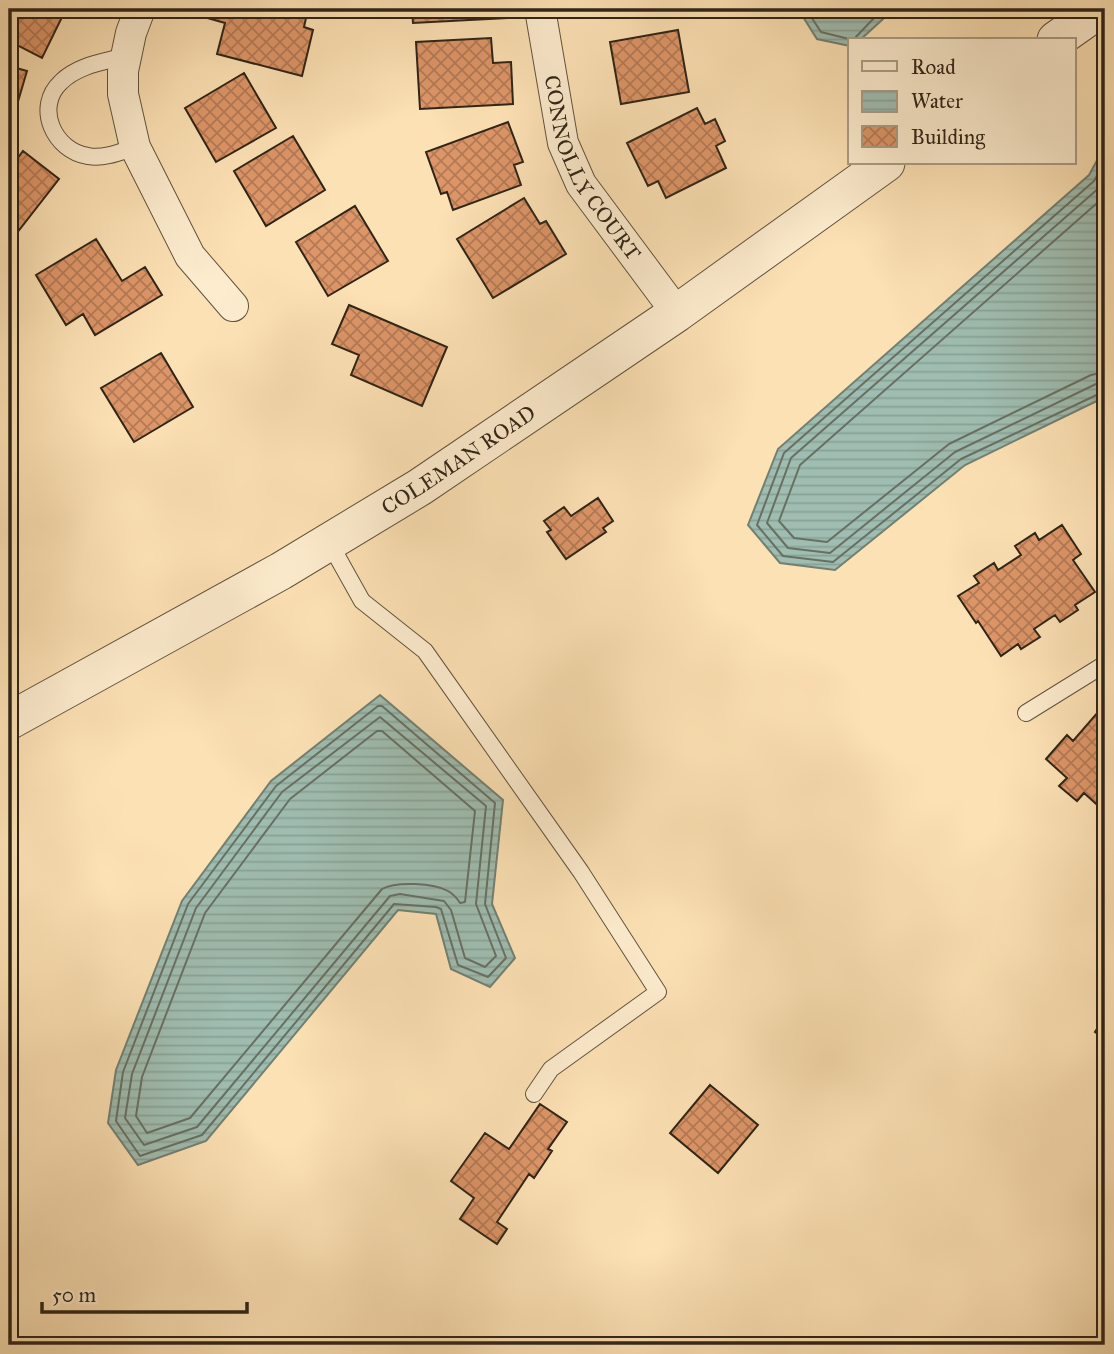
<svg xmlns="http://www.w3.org/2000/svg" width="1114" height="1354" viewBox="0 0 1114 1354" font-family="'IM FELL Great Primer',serif">
  <style>
    .water { fill: url(#water-rules); stroke: #728072; stroke-width: 2 }
    .lines { fill: none; stroke-linecap: round; stroke-linejoin: round }
    .shore { stroke: #677063; stroke-width: 2 }
    .building { fill: url(#building-cross-hatch); stroke: #2f2416; stroke-width: 2 }
    .service-casing { stroke: #62533e; stroke-width: 18 }
    .minor-casing { stroke: #62533e; stroke-width: 32 }
    .tertiary-casing { stroke: #62533e; stroke-width: 39 }
    .service { stroke: #fdecce; stroke-width: 16 }
    .minor { stroke: #fdecce; stroke-width: 30 }
    .tertiary { stroke: #fdecce; stroke-width: 37 }
    .labels { text-anchor: middle; dominant-baseline: central; stroke-width: 5; stroke-linejoin: round; paint-order: stroke }
    .street-label { font-size: 21px; fill: #2f2416; stroke: #fdecce }
  </style>
  <defs>
    <pattern id="water-rules" width="6" height="5" patternUnits="userSpaceOnUse" patternTransform="scale(1.75)"><rect width="6" height="5" fill="#9fbdb0"/><path d="M0 2.5h6" fill="none" stroke="#89a297"/></pattern>
    <pattern id="building-cross-hatch" width="8" height="8" patternUnits="userSpaceOnUse" patternTransform="scale(1.75)"><rect width="8" height="8" fill="#dd9668"/><path d="M0 0l8 8M0 8l8-8" fill="none" stroke="#b47a55"/></pattern>
  </defs>
  <rect width="100%" height="100%" fill="#fce1b4"/>
  <filter id="stains"><feTurbulence type="fractalNoise" baseFrequency=".00286" numOctaves="4"/><feColorMatrix values="0 0 0 0 .2 0 0 0 0 .09 0 0 0 0 .02 0 0 0 .5 -.17"/></filter>
  <radialGradient id="worn" r=".72"><stop offset=".6" stop-color="#630" stop-opacity="0"/><stop offset="1" stop-color="#630" stop-opacity=".3"/></radialGradient>
  <path class="water" d="M 798,9 L 882,9 L 883,19 L 860,40 L 850,40 L 850,46 L 817,39 Z
    M 1105,146 L 1105,397 L 965,465 L 835,570 L 780,563 L 748,525 L 778,449 L 1089,175 Z
    M 380,695 L 503,800 L 492,904 L 515,958 L 490,987 L 451,969 L 436,914 L 398,910 L 206,1141 L 138,1165 L 108,1123 L 116,1070 L 182,901 L 271,781 Z"/>
  <g class="lines">
    <path class="shore" d="M 806,9 L 821,32 L 853,40 L 875,17 L 876,9
      M 1105,161 L 1094,181 L 784,453 L 757,525 L 783,556 L 833,562 L 961,459 L 1105,391
      M 1105,179 L 1100,187 L 791,458 L 767,523 L 788,548 L 830,553 L 955,452 L 1096,384 L 1105,383
      M 1105,196 L 800,465 L 779,521 L 794,538 L 827,542 L 949,444 L 1091,375 L 1105,372
      M 378,706 L 382,706 L 495,803 L 485,904 L 506,958 L 488,977 L 458,965 L 441,909 L 436,907 L 394,904 L 202,1135 L 140,1156 L 116,1121 L 123,1072 L 188,904 L 276,786 Z
      M 380,717 L 486,806 L 476,904 L 496,956 L 485,967 L 465,958 L 451,910 L 444,901 L 400,894 L 390,896 L 197,1127 L 144,1145 L 125,1118 L 132,1074 L 196,908 L 282,792 Z
      M 377,731 L 382,731 L 475,811 L 465,902 L 460,903 C 457,898 453,894 448,891 C 434,883 396,881 382,889 L 190,1118 L 147,1133 L 136,1116 L 142,1077 L 205,913 L 290,799 Z"/>
  </g>
  <path class="building" d="M 9,9 L 66,9 L 42,58 L 9,41 Z
    M 206,9 L 308,9 L 304,27 L 313,30 L 302,76 L 217,54 L 225,23 L 204,17 Z
    M 412,9 L 506,9 L 507,18 L 413,23 Z
    M 594,9 L 664,9 L 664,11 L 595,17 Z
    M 678,30 L 689,92 L 621,104 L 610,42 Z
    M 491,38 L 493,63 L 511,62 L 513,104 L 420,109 L 416,42 Z
    M 9,66 L 27,71 L 9,132 Z
    M 244,73 L 276,128 L 216,162 L 185,108 Z
    M 697,108 L 705,124 L 715,119 L 725,141 L 716,146 L 726,168 L 666,198 L 658,181 L 648,186 L 627,143 Z
    M 508,122 L 523,162 L 514,165 L 521,185 L 453,210 L 447,192 L 441,194 L 426,152 Z
    M 293,136 L 325,190 L 266,226 L 234,171 Z
    M 23,151 L 59,179 L 9,243 L 9,170 Z
    M 524,198 L 540,224 L 546,221 L 566,254 L 493,298 L 457,239 Z
    M 355,206 L 388,261 L 328,296 L 296,242 Z
    M 96,239 L 122,281 L 145,267 L 162,295 L 95,335 L 83,314 L 66,325 L 36,275 Z
    M 349,305 L 447,347 L 422,406 L 351,375 L 359,355 L 332,344 Z
    M 161,353 L 193,407 L 134,442 L 101,388 Z
    M 598,498 L 613,521 L 603,528 L 606,532 L 566,559 L 547,532 L 551,530 L 544,521 L 564,507 L 571,516 Z
    M 1062,525 L 1081,554 L 1073,560 L 1095,592 L 1075,605 L 1078,610 L 1060,622 L 1055,615 L 1034,629 L 1040,637 L 1021,649 L 1018,644 L 1001,656 L 978,621 L 976,623 L 958,596 L 979,583 L 974,576 L 994,563 L 998,570 L 1021,555 L 1015,546 L 1035,533 L 1039,540 Z
    M 1099,711 L 1105,717 L 1105,822 L 1099,816 L 1104,811 L 1084,793 L 1077,801 L 1059,786 L 1067,778 L 1046,759 L 1067,735 L 1073,741 Z
    M 1105,1016 L 1105,1039 L 1095,1032 Z
    M 710,1085 L 758,1125 L 718,1173 L 670,1133 Z
    M 540,1104 L 567,1122 L 548,1149 L 552,1151 L 534,1178 L 529,1174 L 497,1222 L 507,1229 L 497,1244 L 460,1219 L 474,1198 L 451,1181 L 485,1133 L 509,1149 Z"/>
  <g class="lines">
    <g class="service-casing">
      <path id="service" d="M 126,56 C 104,62 78,65 61,82 C 34,107 54,151 88,156 C 104,159 120,152 135,147
        M 329,542 L 362,601 L 425,651 L 581,872 L 658,992 L 551,1069 L 534,1094
        M 1026,713 L 1105,664"/>
    </g>
    <g class="minor-casing">
      <g id="minor">
        <path d="M 140,9 L 131,33 L 123,71 L 123,94 L 135,147 L 190,256 L 233,306"/>
        <path id="s1" d="M 540,9 L 563,143 L 581,184 L 677,313"/>
      </g>
    </g>
    <g class="tertiary-casing">
      <g id="tertiary">
        <path d="M 1056,40 L 1100,9"/>
        <path id="s2" d="M 9,721 L 281,571 L 420,487 L 677,313 L 886,163"/>
      </g>
    </g>
    <use href="#service" class="service"/>
    <use href="#minor" class="minor"/>
    <use href="#tertiary" class="tertiary"/>
  </g>
  <g class="labels">
    <g class="street-label">
      <text stroke="none"><textPath href="#s1" startOffset="170">CONNOLLY COURT</textPath></text>
      <text stroke="none"><textPath href="#s2" startOffset="520">COLEMAN ROAD</textPath></text>
    </g>
  </g>
  <rect width="1114" height="1354" fill="none" stroke="#fce1b4" stroke-width="35"/>
  <rect x="10" y="10" width="1093" height="1333" fill="none" stroke="#2f2416" stroke-width="3.5"/>
  <rect x="18" y="18" width="1079" height="1319" fill="none" stroke="#2f2416" stroke-width="2"/>
  <rect x="848" y="38" width="228" height="126" fill="#fdecce" stroke="#ab9c84" stroke-width="2"/>
  <rect x="862" y="61" width="35" height="10" fill="#fdecce" stroke="#ab9c84" stroke-width="2"/>
  <text x="911" y="74" font-size="21" fill="#2f2416">Road</text>
  <rect x="862" y="91" width="35" height="21" fill="url(#water-rules)" stroke="#ab9c84" stroke-width="2"/>
  <text x="911" y="108" font-size="21" fill="#2f2416">Water</text>
  <rect x="862" y="126" width="35" height="21" fill="url(#building-cross-hatch)" stroke="#ab9c84" stroke-width="2"/>
  <text x="911" y="144" font-size="21" fill="#2f2416">Building</text>
  <path d="M42 1302v10h205v-10" fill="none" stroke="#2f2416" stroke-width="3.5"/>
  <text x="52" y="1302" font-size="21" fill="#2f2416" stroke="#fdecce" stroke-width="5" paint-order="stroke">50 m</text>
  <rect width="100%" height="100%" filter="url(#stains)"/>
  <rect width="100%" height="100%" fill="url(#worn)"/>
</svg>
